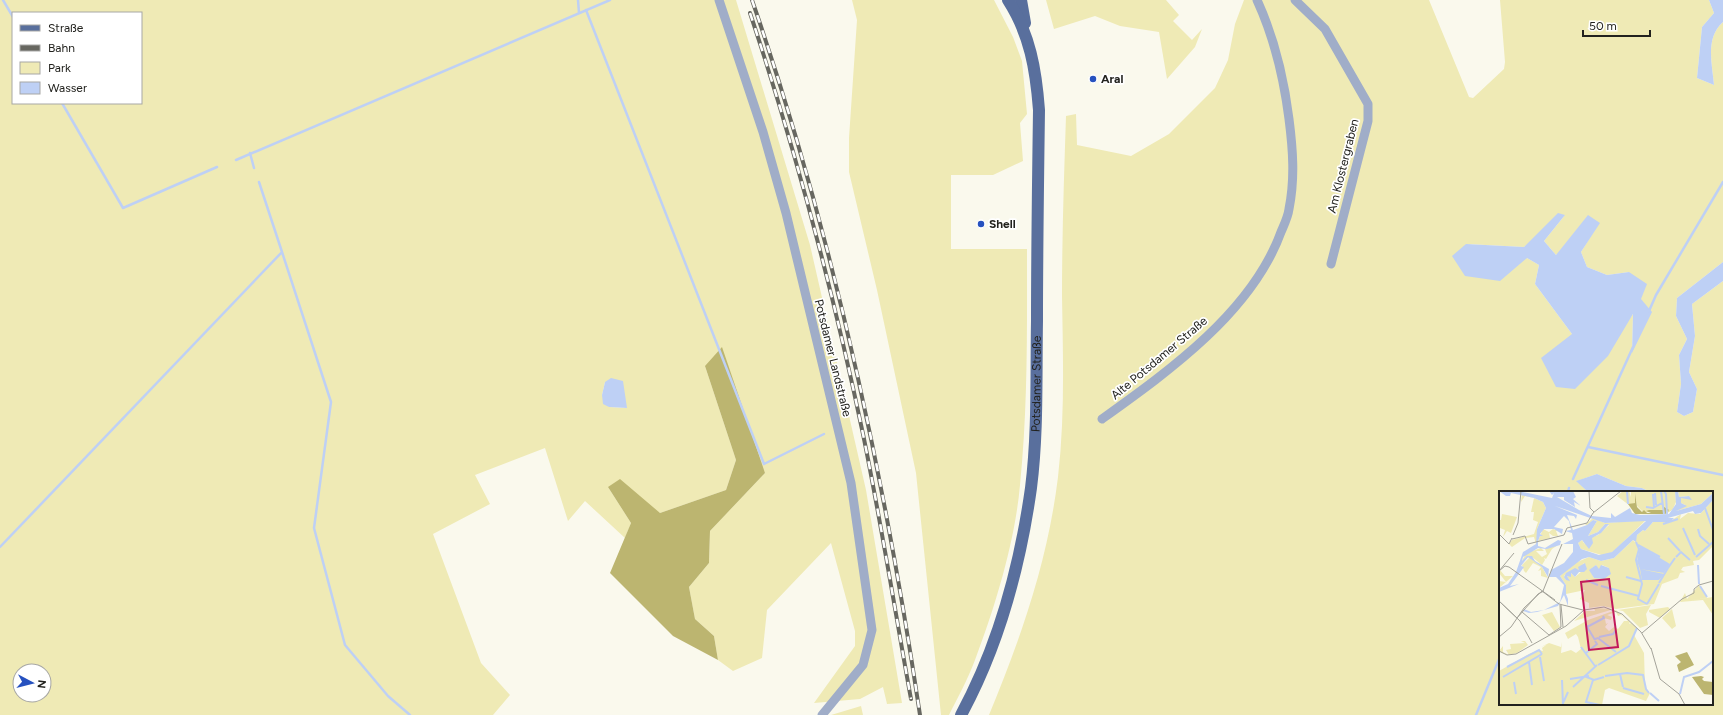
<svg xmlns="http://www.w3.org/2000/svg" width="1723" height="715" viewBox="0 0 1723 715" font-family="Figtree,sans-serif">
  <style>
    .green { fill: #efeab5; fill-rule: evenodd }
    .forest { fill: #bcb570 }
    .water { fill: #bed0f5 }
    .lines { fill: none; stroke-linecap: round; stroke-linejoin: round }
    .stream { stroke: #bed0f5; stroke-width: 2.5 }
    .street { stroke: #a0adc8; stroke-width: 9 }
    .primary { stroke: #596f9d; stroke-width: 12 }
    .rail-casing { stroke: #676760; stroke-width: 4 }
    .rail { stroke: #fff; stroke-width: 2.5; stroke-dasharray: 8; stroke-linecap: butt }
    .poi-dot { fill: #2651bf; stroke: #fff; stroke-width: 1.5 }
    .labels { text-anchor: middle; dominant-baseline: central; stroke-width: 3.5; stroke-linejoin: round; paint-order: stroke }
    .poi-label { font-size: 12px; font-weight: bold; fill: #22221e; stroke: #fff; text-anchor: start }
    .street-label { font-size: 12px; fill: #22221e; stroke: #fff }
    .inset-river { fill: none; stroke: #bed0f5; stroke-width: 2 }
    .inset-road { fill: none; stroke: #a4a39a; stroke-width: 1 }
    .view { fill: #c2185b; fill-opacity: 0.15; stroke: #c2185b; stroke-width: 2 }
    .inset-edge { fill: none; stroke: #22221e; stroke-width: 2 }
  </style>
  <rect width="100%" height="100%" fill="#faf9ed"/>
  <path class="green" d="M 0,0 L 736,0 L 810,245 L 866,490 L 902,703 L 887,704 L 883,687 L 860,699 L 814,703 L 855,646 L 855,631 L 831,543 L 767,610 L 762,658 L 733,671 L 718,660 L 714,636 L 695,619 L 689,587 L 709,563 L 710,531 L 765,473 L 705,366 L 736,460 L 726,490 L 660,513 L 608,487 L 631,523 L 625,538 L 585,501 L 568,521 L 545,448 L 475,475 L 490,504 L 433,534 L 481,663 L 510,695 L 493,715 L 0,715 ZM 13,13 L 141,13 L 141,103 L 13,103 ZM 605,382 L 627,408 L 609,407 L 602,395 ZM 20,671 L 44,671 L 44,695 L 20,695 Z
    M 852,0 L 994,0 L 1013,37 L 1022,61 L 1027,114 L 1020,123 L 1023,161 L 993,175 L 951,175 L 951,249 L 1027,249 C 1027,327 1028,407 1020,485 C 1015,542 995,607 975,660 C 968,679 958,697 949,715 L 941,715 L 916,473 L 877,290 L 849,172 L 849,138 L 857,20 Z
    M 1046,0 L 1166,0 L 1179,15 L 1173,21 L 1192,40 L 1202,29 L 1195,47 L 1167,79 L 1159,32 L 1120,26 L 1095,16 L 1054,29 Z
    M 1244,0 L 1429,0 L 1469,97 L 1473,98 L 1504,69 L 1505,62 L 1500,0 L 1709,0 L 1714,13 L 1702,27 L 1697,78 L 1714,85 C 1712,63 1705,38 1723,22 L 1723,262 L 1677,298 L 1676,316 L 1687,339 L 1679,355 L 1681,384 L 1677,412 L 1684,416 L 1693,412 L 1697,389 L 1689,372 L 1695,336 L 1692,304 L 1723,281 L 1723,715 L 989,715 C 1021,638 1048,560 1058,477 C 1065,417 1063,357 1062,296 C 1062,236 1064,176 1066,116 L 1076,114 L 1077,145 L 1131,156 L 1169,134 L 1215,88 L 1228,60 L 1235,24 ZM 1565,215 L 1544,241 L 1556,255 L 1599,223 L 1581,252 L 1587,267 L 1607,275 L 1629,272 L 1641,299 L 1632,352 L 1633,314 L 1626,324 L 1572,334 L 1535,284 L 1539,265 L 1527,258 L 1467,244 L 1524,247 ZM 1597,474 L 1626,486 L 1642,488 L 1650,492 L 1712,492 L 1712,704 L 1500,704 L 1500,492 L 1588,492 L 1577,481 Z
    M 861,706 L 863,715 L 830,715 L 831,715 Z"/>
  <path class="forest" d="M 722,347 L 765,473 L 710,531 L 709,563 L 689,587 L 695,619 L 714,636 L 718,660 L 673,636 L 610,573 L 631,523 L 608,487 L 620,479 L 660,513 L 726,490 L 736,460 L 705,366 Z"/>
  <path class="water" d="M 1709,0 L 1723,0 L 1723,22 C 1705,38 1712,63 1714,85 L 1697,78 L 1702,27 L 1714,13 Z
    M 1558,213 L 1565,215 L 1544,241 L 1556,255 L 1588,215 L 1600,223 L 1581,252 L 1587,267 L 1607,275 L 1629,272 L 1647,284 L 1641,299 L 1652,312 L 1632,353 L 1633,314 L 1608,356 L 1575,389 L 1556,387 L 1541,358 L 1572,334 L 1535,284 L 1539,265 L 1527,258 L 1500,281 L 1465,276 L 1452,256 L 1466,244 L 1524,247 Z
    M 1723,262 L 1723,281 L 1692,304 L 1695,336 L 1689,372 L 1697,389 L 1693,412 L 1684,416 L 1677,412 L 1681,384 L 1679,355 L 1687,339 L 1676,316 L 1677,298 Z
    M 611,378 L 623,381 L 627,408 L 609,407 L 603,404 L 602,395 L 605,382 Z
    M 1597,474 L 1626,486 L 1642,488 L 1650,492 L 1588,492 L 1576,481 Z"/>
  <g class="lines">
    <path class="stream" d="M 3,0 L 13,17
      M 578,0 L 579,13
      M 586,10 L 764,464 L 824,434
      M 62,103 L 123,208 L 217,167
      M 250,153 L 254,168
      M 236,160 L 610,0
      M 282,252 L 331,402 L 314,528 L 345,645 L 388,696 L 410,715
      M 1649,311 L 1656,295 L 1723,182
      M 1588,447 L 1723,475
      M 1573,479 L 1633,347
      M 1568,492 L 1569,488
      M 0,547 L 282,252 L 259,182
      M 1476,715 L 1500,657"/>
    <path class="street" d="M 719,0 L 763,132 L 786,213 L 851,483 L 872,630 L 863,665 L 822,715
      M 1295,0 L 1325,29 L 1368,104 L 1368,121 L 1331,264
      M 1102,419 C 1169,371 1252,312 1281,232 C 1284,225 1288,217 1289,209 C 1295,179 1293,150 1289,119 C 1284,79 1274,37 1257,0"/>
    <g class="primary">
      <path d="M 1021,0 L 1025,23"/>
      <path id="s1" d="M 961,715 C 999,645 1020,566 1031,488 C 1038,433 1036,376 1037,321 C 1037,250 1038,180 1039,110 C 1036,70 1030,34 1008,0"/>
    </g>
    <g class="rail-casing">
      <path id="rail" d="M 752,0 C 832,231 884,473 920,715
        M 750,13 C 796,151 833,291 863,434 C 881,522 895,611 911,699"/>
    </g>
    <use href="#rail" class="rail"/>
  </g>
  <g class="poi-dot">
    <circle cx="1093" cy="79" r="4"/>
    <circle cx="981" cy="224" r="4"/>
  </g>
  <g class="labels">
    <g class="poi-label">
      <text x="1101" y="79">Aral</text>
      <text x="989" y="224">Shell</text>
    </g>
    <g class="street-label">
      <text transform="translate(1343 166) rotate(-76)">Am Klostergraben</text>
      <text transform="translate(833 358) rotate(76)">Potsdamer Landstraße</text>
      <text transform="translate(1159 358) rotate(-40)">Alte Potsdamer Straße</text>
      <text stroke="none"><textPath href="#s1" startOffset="343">Potsdamer Straße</textPath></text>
    </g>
  </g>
  <g transform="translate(1499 491)">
    <rect width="214" height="214" fill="#faf9ed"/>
    <path d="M 124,0 L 130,0 L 132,6 L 132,0 L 176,0 L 177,11 L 174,18 L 167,23 L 165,19 L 145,22 L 138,15 L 136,2 L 136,12 L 130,14 L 118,5 ZM 179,0 L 214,0 L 214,2 L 202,13 L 177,20 L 186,14 L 182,12 L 182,7 L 191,7 L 190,5 L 180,6 ZM 23,3 L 35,7 L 44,11 L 47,17 L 38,38 L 38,51 L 37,53 L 35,46 L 26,47 L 13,56 L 10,53 L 13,49 L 35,43 L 39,31 L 34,29 L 35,21 L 32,21 L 35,7 L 26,5 L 22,11 ZM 214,9 L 214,55 L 200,69 L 194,70 L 195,74 L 184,76 L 182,79 L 186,81 L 181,82 L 179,87 L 163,93 L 155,113 L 117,118 L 104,115 L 90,117 L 90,112 L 81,108 L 86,99 L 67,103 L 67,94 L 61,85 L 76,72 L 90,66 L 102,70 L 115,67 L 134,49 L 136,51 L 138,44 L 144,39 L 146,40 L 154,31 L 170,31 L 182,23 L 181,28 L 189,22 L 201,23 ZM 141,58 L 170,73 L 165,82 L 138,70 ZM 85,72 L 87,75 L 82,78 L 83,80 L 76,86 L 72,82 L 68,85 L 70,89 L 67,89 L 65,85 L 67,83 L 75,78 L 80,79 ZM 97,74 L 101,82 L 103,74 L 110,77 L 110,85 L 95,87 L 91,79 ZM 3,23 L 18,26 L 12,42 L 8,40 L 4,46 L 6,39 L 1,37 L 0,39 L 0,29 L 2,29 ZM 94,27 L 106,32 L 147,29 L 115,60 L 106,65 L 82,58 L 79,52 L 83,49 L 86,54 L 84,49 L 99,44 L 110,34 L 106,33 L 99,41 L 89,45 L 98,30 L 94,29 L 89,34 L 86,34 ZM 44,38 L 50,41 L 54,38 L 60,40 L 57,40 L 59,45 L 54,45 L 50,42 L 51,47 L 39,50 ZM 59,54 L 53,58 L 47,68 L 45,67 L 46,69 L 43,74 L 32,65 L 23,70 L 27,62 L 42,57 L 45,60 L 37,60 L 43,66 L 48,63 L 46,58 ZM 31,66 L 43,76 L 49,87 L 42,85 L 42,79 L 39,80 L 42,76 L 34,72 L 27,82 L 25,80 L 23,74 ZM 1,79 L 6,85 L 14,85 L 0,97 L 0,90 L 7,91 L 0,82 ZM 200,94 L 208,107 L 187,110 L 214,106 L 214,124 L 204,109 L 181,111 L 186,102 L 188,108 ZM 152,114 L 147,123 L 149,134 L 141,137 L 124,120 L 119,119 ZM 169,116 L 171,118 L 161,127 L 150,121 L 150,119 ZM 95,117 L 115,118 L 75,130 L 86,120 L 96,120 ZM 173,118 L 177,135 L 173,138 L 163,127 ZM 117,119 L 131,131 L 130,133 L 132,132 L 138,137 L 135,144 L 145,162 L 146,195 L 148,200 L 160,209 L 160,210 L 151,202 L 147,210 L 110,197 L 106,199 L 103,214 L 0,214 L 0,180 L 30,163 L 40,159 L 44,160 L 43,157 L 47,154 L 42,156 L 50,152 L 62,156 L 63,151 L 62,162 L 72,159 L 77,162 L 82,158 L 79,146 L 77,143 L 69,148 L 66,142 L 89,129 ZM 117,121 L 119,125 L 122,124 L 129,130 L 125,130 L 119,138 L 115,136 L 110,140 L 106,136 L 109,132 L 107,133 L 106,128 L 101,129 L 105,127 L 112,129 L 113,126 L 108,124 ZM 53,121 L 61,136 L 55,140 L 43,124 ZM 22,150 L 26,150 L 29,154 L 18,162 L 9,164 L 3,162 L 0,160 L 4,155 L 4,161 L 10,164 L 7,159 L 12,158 L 11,153 L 26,152 Z" fill="#efeab5" fill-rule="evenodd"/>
    <path d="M 136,2 L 138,16 L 143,21 L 145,19 L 148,22 L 152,22 L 147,20 L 150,19 L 165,19 L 165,16 L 170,19 L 167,22 L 174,18 L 166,23 L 136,23 L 129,13 L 136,12 ZM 188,161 L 195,174 L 180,181 L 178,174 L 182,171 L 176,165 ZM 202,185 L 205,186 L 203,188 L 205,190 L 214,191 L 214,204 L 205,203 L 193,186 Z" fill="#bcb570"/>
    <path d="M 0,0 L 19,0 L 53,7 L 55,2 L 53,4 L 50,0 L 74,0 L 77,6 L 74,8 L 82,15 L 75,11 L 76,16 L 65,9 L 65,6 L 58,6 L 80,19 L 93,25 L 112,27 L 112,22 L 116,26 L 131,17 L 133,22 L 141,24 L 170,23 L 177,13 L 176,0 L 179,0 L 180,6 L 190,5 L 193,9 L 182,7 L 182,12 L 188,15 L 177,20 L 202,13 L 214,2 L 214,9 L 202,22 L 196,23 L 194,20 L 169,27 L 175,27 L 171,31 L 154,31 L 146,40 L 144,39 L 138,44 L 137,51 L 134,49 L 115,67 L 102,70 L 90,66 L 83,68 L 61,85 L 67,94 L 67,103 L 69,108 L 69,115 L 65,104 L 59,115 L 38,121 L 30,122 L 24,120 L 25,118 L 32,121 L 45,119 L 61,111 L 65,94 L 57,86 L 50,86 L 52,79 L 65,72 L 74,61 L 74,53 L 64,53 L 74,48 L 73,42 L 66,40 L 72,39 L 70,30 L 65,25 L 55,36 L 64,38 L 63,43 L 55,38 L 45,38 L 41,43 L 44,45 L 41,45 L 39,50 L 39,55 L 46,57 L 59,49 L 62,50 L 61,54 L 48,58 L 39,57 L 24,66 L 23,70 L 28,65 L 33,65 L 36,70 L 50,78 L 49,86 L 43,76 L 29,66 L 22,75 L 25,76 L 11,95 L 20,93 L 0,101 L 0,97 L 9,93 L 17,81 L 24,61 L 37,53 L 38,38 L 47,17 L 44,11 L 35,7 L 12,2 L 11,5 L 7,5 ZM 56,15 L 106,32 L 147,30 L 113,61 L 100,64 L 82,58 L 79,52 L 83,49 L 90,58 L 94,52 L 93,47 L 102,42 L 110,33 L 106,33 L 99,41 L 89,45 L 98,30 L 94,29 L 88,34 L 74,39 L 68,24 L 75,25 L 77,28 L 78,24 ZM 141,55 L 171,73 L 165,82 L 141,78 L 138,70 ZM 86,72 L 88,78 L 85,81 L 80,81 L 76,86 L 72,82 L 72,86 L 68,85 L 71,90 L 67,89 L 65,86 L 67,82 L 76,77 L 80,79 L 79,76 ZM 97,74 L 100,78 L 102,74 L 110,77 L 112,83 L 105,88 L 95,87 L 90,79 ZM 141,78 L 165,83 L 160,89 L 143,89 Z" fill="#bed0f5" fill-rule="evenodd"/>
    <path class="inset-river" d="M 128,0 L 129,13M 162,0 L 165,23M 165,0 L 167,3 L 168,23M 156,2 L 157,14M 154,3 L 155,16M 147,16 L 154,17 L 163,12M 206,17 L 214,39M 164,33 L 179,28M 184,37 L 196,64M 199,38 L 201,45 L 210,53M 169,47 L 181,60M 137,51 L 140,58 L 137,69 L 143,93 L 139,108 L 148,113M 139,54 L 161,66M 177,66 L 182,61 L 191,69M 197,66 L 214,51M 199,74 L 200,93M 169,77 L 176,67M 127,86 L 142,90M 87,89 L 99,94M 160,92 L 169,77M 102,95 L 140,105M 201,95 L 208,106M 148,113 L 160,93M 87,134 L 96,149M 88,136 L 105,127 L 104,125M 100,146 L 114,143 L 117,139M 96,148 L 99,147 L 117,161M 82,156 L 96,175M 87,162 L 98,153 L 96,150M 41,166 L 45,190M 30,171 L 33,194M 99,174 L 130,155 L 138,137M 8,176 L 40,159 L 43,163M 121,183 L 124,196M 85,185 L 95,189 L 105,186M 106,185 L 128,182 L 144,184 L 147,198 L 150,202M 4,186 L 43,163M 71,188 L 90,185M 63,189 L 64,214M 94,189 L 87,211 L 101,214M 15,191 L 17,203M 74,196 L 98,174M 124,197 L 145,203M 151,202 L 160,210M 181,203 L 185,186 L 200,181 L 214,170M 64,212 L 69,201"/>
    <path class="inset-road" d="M 90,0 L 91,17 L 95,21M 0,43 L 10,53 L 13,47M 14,44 L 19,32 L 22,0M 13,48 L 26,45 L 29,53 L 65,44 L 68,37 L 88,32 L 94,22 L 122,0M 0,80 L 15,62M 0,80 L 6,75 L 10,76 L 56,109M 43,100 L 60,113 L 84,119M 44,100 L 63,53M 0,110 L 21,130 L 33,152M 0,110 L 18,127 L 39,103 L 45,100M 62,114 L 64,136M 23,121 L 50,144 L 62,136 L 61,114M 143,142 L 183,108 L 195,102 L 195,98 L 200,94 L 214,90M 0,146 L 12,136 L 25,117 L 43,100M 152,157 L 161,188 L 180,203 L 186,214M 0,160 L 8,164 L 17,163 L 67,135 L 85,119 L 105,116 L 123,123 L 142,141 L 152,158"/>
    <path class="view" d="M 110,88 L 119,156 L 90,159 L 82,91 Z"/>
    <rect width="214" height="214" class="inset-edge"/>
  </g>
  <rect x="12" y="12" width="130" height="92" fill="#ffffff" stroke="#a7a7a5"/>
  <rect x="20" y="25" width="20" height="6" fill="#596f9d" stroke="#a7a7a5"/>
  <text x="48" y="32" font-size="12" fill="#22221e">Straße</text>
  <rect x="20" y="45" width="20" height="6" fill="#676760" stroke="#a7a7a5"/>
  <text x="48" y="52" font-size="12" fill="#22221e">Bahn</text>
  <rect x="20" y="62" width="20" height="12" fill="#efeab5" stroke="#a7a7a5"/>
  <text x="48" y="72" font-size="12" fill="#22221e">Park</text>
  <rect x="20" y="82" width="20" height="12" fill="#bed0f5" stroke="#a7a7a5"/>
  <text x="48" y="92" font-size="12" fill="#22221e">Wasser</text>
  <g transform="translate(32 683) rotate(97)"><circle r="19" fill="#ffffff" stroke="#a7a7a5"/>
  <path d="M0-3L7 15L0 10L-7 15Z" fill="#2651bf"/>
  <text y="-6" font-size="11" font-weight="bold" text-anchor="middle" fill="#22221e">N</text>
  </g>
  <path d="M1583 30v6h67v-6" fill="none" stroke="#22221e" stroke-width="2"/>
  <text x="1589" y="30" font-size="12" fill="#22221e" stroke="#ffffff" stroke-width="3" paint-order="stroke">50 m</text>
</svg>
